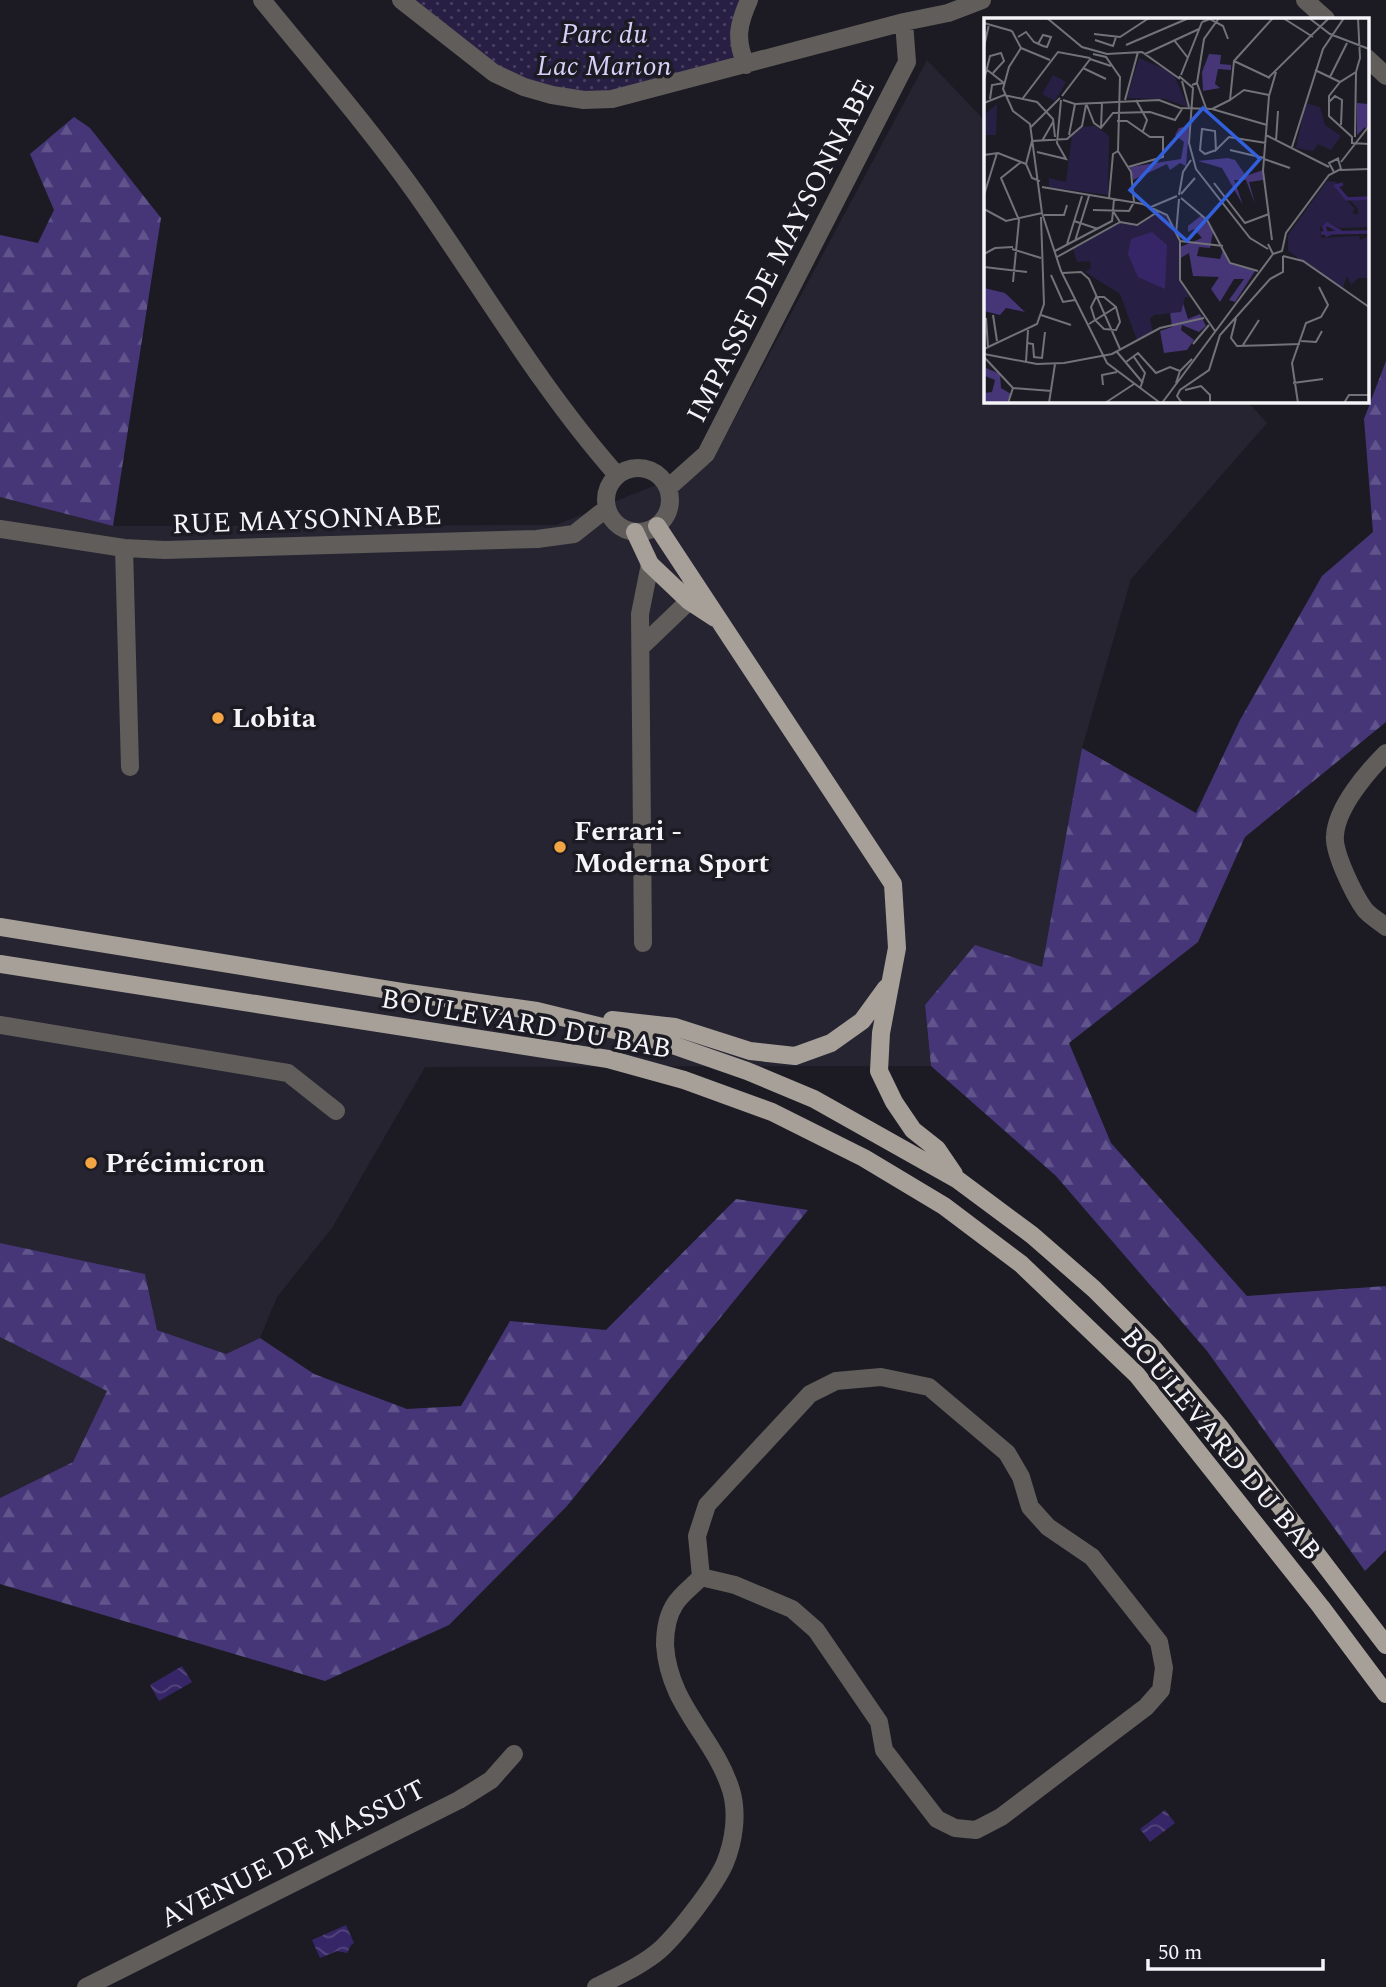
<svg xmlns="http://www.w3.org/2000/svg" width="1386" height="1987" viewBox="0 0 1386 1987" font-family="Spectral,serif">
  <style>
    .built { fill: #262431 }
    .forest { fill: url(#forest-firs) }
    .park { fill: url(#park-dots) }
    .water { fill: url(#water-waves) }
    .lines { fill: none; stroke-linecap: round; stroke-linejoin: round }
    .street { stroke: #615d5a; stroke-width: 18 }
    .primary { stroke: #a7a099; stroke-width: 18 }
    .poi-dot { fill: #f3a443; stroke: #1c1b23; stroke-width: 2.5 }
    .labels { text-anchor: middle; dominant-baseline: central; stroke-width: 7; stroke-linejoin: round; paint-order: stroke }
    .park-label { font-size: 28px; font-style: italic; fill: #d6d0f9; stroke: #1c1b23 }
    .street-label { font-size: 28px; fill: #f4f4f9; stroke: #1c1b23 }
    .poi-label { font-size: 28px; font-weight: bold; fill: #f4f4f9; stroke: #1c1b23; text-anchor: start }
    .inset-river { fill: none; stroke: #372667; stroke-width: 3.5 }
    .inset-road { fill: none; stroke: #727279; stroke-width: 2 }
    .view { fill: #325fdb; fill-opacity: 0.15; stroke: #325fdb; stroke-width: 3.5 }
    .inset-edge { fill: none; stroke: #f4f4f9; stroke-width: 3.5 }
  </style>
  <defs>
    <pattern id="forest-firs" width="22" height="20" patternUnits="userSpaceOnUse" patternTransform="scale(1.75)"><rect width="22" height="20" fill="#463678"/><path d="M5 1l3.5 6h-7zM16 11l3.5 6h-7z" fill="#61548c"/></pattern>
    <pattern id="park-dots" width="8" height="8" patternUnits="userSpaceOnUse" patternTransform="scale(1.75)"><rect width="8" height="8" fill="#282044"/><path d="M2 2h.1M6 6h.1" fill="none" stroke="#484160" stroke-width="1.8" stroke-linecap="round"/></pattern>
    <pattern id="water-waves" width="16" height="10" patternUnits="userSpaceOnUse" patternTransform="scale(1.75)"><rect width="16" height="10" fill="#372667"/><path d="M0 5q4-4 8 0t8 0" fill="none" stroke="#55467e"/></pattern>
  </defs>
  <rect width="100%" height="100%" fill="#1c1b23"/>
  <path class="built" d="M 927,60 L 985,121 L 985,401 L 1247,401 L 1267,423 L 1131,579 L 1082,748 L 1042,967 L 925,1005 L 931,1066 L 425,1067 L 332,1228 L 277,1297 L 260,1338 L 226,1354 L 157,1330 L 145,1274 L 0,1243 L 0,497 L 113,526 L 556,525 L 711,463 Z
    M 0,1337 L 107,1391 L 73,1462 L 0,1498 Z"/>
  <path class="forest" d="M 74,117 L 90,128 L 161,218 L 113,526 L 0,497 L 0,235 L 38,243 L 54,210 L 30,154 Z
    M 1386,361 L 1386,722 L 1245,837 L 1198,942 L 1069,1043 L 1111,1143 L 1247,1296 L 1386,1286 L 1386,1550 L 1365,1571 L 1207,1351 L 1056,1176 L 931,1066 L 925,1005 L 975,945 L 1042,967 L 1082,748 L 1196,813 L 1240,720 L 1322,576 L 1373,532 L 1364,419 Z
    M 736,1199 L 808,1210 L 567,1506 L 449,1625 L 325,1681 L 0,1584 L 0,1498 L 73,1462 L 107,1391 L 0,1337 L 0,1243 L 145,1274 L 157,1330 L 226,1354 L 260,1338 L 314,1374 L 407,1409 L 461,1406 L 510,1321 L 606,1330 Z"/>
  <path class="park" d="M 401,0 L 749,0 L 746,65 L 612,99 L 524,87 Z"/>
  <path class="water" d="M 182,1666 L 192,1682 L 159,1701 L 150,1685 Z
    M 1165,1810 L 1175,1823 L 1150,1842 L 1140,1829 Z
    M 346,1925 L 354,1943 L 351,1945 L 347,1953 L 337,1951 L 320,1958 L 312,1940 Z"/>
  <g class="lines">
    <path class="street" d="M 262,0 C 314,64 369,127 417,195 C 483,289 541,389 617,475
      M 401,0 L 494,73 L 524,87 L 552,95 L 584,100 L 612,99 L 904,22 L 948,13 L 982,0
      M 1305,0 L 1326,19
      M 1367,58 L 1386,76
      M 746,65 C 735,39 738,25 749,0
      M606 500a32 32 0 1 1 64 0a32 32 0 1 1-64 0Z
      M 668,488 L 706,454 L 907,62 L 904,22
      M 0,529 L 124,548 L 165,550 L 537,539 L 574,534 L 607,508
      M 124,548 L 130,767
      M 641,647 L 689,601 L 689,587
      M 1386,753 C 1367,772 1337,807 1335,835 C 1333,852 1354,895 1365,910 C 1370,916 1379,921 1386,927
      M 643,943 L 640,614 L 650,564
      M 0,1025 L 288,1073 L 336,1111
      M 86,1987 L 459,1800 L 491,1780 L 514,1754
      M 596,1987 C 618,1976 643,1965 661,1949 C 679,1932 715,1886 725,1863 C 734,1841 738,1813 731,1790 C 714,1736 669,1706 665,1645 C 665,1632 667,1616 675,1604 C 681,1594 693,1586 701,1577 L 735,1585 L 792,1609 L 816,1630 L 879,1722 L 884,1750 L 937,1819 L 955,1828 L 976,1830 L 1001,1817 L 1146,1707 L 1161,1690 L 1164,1668 L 1159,1642 L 1092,1557 L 1048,1527 L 1030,1507 L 1021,1477 L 1007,1453 L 929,1387 L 881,1377 L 836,1381 L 810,1394 L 707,1505 L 697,1536 L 701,1577"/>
    <path class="primary" d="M 657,526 L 893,884 L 897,948 L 881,1033 L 879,1071 L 894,1102 L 913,1130 L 937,1149 L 954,1174
      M 635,532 L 650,564 L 689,601 L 715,618
      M 0,927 L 408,993 L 537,1011 L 664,1042 L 747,1071 L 814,1099 L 958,1180 L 1032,1235 L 1094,1289 L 1153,1348 L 1219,1426 L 1386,1645
      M 0,964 L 608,1059 L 684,1080 L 772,1112 L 864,1158 L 944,1206 L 1021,1264 L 1137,1375 L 1321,1607 L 1386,1694
      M 612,1020 L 675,1027 L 750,1051 L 795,1056 L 831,1043 L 862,1021 L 886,988"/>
  </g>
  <g class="poi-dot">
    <circle cx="218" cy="718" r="7"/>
    <circle cx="560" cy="847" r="7"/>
    <circle cx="91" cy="1163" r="7"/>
  </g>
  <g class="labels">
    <g class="park-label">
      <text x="604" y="34">Parc du<tspan x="604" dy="32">Lac Marion</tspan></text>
    </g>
    <g class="street-label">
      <text transform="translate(781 251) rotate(-63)">IMPASSE DE MAYSONNABE</text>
      <text transform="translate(307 520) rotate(-2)">RUE MAYSONNABE</text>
      <text transform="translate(526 1024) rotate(10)">BOULEVARD DU BAB</text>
      <text transform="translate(1221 1444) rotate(50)">BOULEVARD DU BAB</text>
      <text transform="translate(293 1854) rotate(-27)">AVENUE DE MASSUT</text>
    </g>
    <g class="poi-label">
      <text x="232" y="718">Lobita</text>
      <text x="574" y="831">Ferrari -<tspan x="574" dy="32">Moderna Sport</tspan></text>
      <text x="105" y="1163">Précimicron</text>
    </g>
  </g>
  <g transform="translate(984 18)">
    <rect width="385" height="385" fill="#1c1b23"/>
    <path d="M 69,57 L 82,64 L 71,83 L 58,76 ZM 112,108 L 125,118 L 124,177 L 65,169 L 65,160 L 82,164 L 88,117 L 98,109 ZM 343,163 L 353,164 L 352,171 L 370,190 L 369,196 L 374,196 L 374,191 L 366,182 L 385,182 L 385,209 L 355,210 L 342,204 L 336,210 L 337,220 L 375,218 L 376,222 L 385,218 L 385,260 L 374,260 L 367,267 L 363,258 L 359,269 L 365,275 L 304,233 L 304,217 Z" fill="#282044"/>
    <path d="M 225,36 L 237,37 L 236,46 L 247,47 L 247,52 L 234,51 L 231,66 L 236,70 L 219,73 L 218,54 ZM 373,85 L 385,86 L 385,113 L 381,109 L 373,117 ZM 205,108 L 202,148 L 196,145 L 186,152 L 183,146 L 149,162 L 146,149 L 197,141 L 200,124 L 191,117 L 195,110 ZM 244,140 L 251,142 L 262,158 L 279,152 L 279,162 L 265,164 L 271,186 L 262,162 L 250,162 L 259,187 L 238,150 L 214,143 ZM 218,197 L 229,214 L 226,230 L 215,229 L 213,238 L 236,241 L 239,232 L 245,245 L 271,253 L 251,284 L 245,282 L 260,261 L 250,261 L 236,284 L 227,271 L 235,259 L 209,258 L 205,235 L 195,241 L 196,229 L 218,220 L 210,211 L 204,214 L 204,208 ZM 0,270 L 21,275 L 41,294 L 22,290 L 16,297 L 0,293 ZM 199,285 L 204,301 L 216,296 L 222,308 L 215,314 L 198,307 L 197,312 L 210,322 L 203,332 L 180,335 L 176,313 L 188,309 L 186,294 L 197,294 ZM 2,344 L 2,350 L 16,356 L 17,370 L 27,376 L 22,385 L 0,385 L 0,375 L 8,374 L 11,362 L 1,358 Z" fill="#463678"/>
    <path d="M 155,40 L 189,55 L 204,89 L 181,81 L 143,80 ZM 322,85 L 336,89 L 341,107 L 357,118 L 347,132 L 334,126 L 329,133 L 312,130 Z" fill="#282044"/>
    <path d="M 13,86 L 12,117 L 0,117 L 0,97 ZM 173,195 L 181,196 L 195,221 L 196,262 L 207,279 L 201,279 L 197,294 L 170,297 L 166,301 L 169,314 L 153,322 L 136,276 L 101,254 L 107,250 L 106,243 L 93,244 L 89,231 L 136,204 L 154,206 Z" fill="#282044"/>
    <path d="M 168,214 L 183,227 L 181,271 L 154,259 L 144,236 L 147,221 Z" fill="#372667"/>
    <path class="inset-river" d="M 359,166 L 352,168 L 363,181 L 385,180M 350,214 L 343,217 L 340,209 L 343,206 L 357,214M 337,215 L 385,214"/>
    <path class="inset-road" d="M 63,0 L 98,29 L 123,36 L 158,34 L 196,61M 299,0 L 329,19M 325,0 L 346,16 L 385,31M 218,4 L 226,1 L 239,8 L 244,21M 0,5 L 28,13M 28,13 L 37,30 L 25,49 L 19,71 L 29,93 L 46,106 L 58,195 L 77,253 L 123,345 L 175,384M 110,16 L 136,19 L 165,0M 34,19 L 42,14 L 50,24 L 59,28 L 63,29 L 67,19 L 59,17 L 54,26M 111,22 L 129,28 L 132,19M 190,22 L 204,40M 142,27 L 205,0M 0,29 L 5,6M 37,30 L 66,42M 109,36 L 122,39 L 136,59 L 134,133 L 147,154 L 150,184M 161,36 L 215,11M 106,41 L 127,48M 250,43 L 286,60M 99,50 L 122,61M 2,51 L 20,65M 331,52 L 356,64 L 372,54 L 371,119M 372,54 L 376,40 L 374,0M 197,57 L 218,4M 195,58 L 209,70 L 205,125 L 212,151 L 266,220 L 284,231M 346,59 L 363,25M 284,60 L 345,0M 0,62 L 6,38 L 17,35 L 20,43 L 9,55M 198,63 L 205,89M 356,64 L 345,78 L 345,98 L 368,119 L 368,125 L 385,126M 213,65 L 222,90M 208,67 L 213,65 L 220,21 L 235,0M 78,78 L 107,40M 39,80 L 74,34 L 106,40M 6,81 L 8,67 L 20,65M 79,82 L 91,86 L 175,82 L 196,90 L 228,91 L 283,107M 141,82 L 154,34M 152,82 L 163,102 L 159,113M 246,82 L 260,72 L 285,77M 345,84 L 351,78 L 358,82 L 357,107M 0,85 L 20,77 L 53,84 L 69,101 L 71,119M 102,85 L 110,105 L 117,110 L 129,95 L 166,94 L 191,102 L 198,91M 228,91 L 246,82 L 250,43 L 289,0M 133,103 L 143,103 L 166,119 L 179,119 L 179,139 L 144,149M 47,109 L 76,80M 117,110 L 118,84M 85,117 L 91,86M 282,117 L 345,149M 58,123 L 69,104M 292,123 L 294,93M 308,129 L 339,31 L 360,0M 232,132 L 221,136 L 216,132 L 218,111 L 231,113 L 232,132 L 245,119 L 282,125M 246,132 L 280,140M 53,134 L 82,141 L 73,125 L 77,82M 0,137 L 14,135 L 42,146M 280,141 L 306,150M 357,144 L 385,108M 356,152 L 385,151M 350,154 L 345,145 L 355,140M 56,163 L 48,160 L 42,146 L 48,123 L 83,121 L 98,108 L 102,87M 230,165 L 261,205 L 285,196M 58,169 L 159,186 L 183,197 L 196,223 L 196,262 L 231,313M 197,176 L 211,160M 0,177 L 13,135M 195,177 L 199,154 L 207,142M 125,180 L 129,136 L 134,133M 197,180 L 223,202 L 246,245 L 274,253M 130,181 L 129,193 L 136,204M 167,189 L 193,178M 0,191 L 22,203 L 58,195M 109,192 L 145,193 L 150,184M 60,197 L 80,197 L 83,187M 90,203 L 114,211M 136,204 L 153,207 L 175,193M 192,216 L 195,181M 288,222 L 279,153 L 285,78 L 292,54M 91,223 L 105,178M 196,223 L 239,228M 83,226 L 98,178M 284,226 L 289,236 L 298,233 L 302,215 L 345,157 L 357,151 L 354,141M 28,231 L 57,240M 71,233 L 128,203 L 129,193M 0,236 L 11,230 L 29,229M 299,238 L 319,243 L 385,289M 73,239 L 136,204M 0,249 L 43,254M 78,255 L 97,254 L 105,261 L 136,331M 67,257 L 79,284 L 91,282M 29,264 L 35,202 L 17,160 L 37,144M 112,279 L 120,279 L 132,289 L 136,304 L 132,312 L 120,311 L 111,302 L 107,289 ZM 9,297 L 13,323M 57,297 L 87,307M 2,300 L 4,329M 252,300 L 247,320 L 253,328 L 316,326M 105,306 L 132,289M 317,323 L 332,324 L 338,313M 43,325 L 49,326 L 50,339 L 58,340 L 61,314M 209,326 L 225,307M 259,327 L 275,302M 0,331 L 53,306 L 60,286 L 57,199M 133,334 L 159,365M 0,336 L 53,346 L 80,345 L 128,336 L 176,310 L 220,300M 0,339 L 29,370M 150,339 L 161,355 L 156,371M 42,344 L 44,312M 142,344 L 154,335 L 172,355 L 186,349 L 196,353M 192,365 L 196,353 L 208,341M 309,365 L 339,361M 119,367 L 118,357 L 133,354M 201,372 L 217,368 L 226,377 L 226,385M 24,385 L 29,370 L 68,373M 65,385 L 71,346M 121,385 L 150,366M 178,385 L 289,236M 198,385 L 193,378 L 196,372 L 225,352 L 236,317 L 286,261 L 299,254 L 299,238M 314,385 L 308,345 L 322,305 L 337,299 L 344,287 L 335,269M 360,385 L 365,377 L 385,377"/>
    <path class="view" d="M 219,90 L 276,141 L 203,223 L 146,172 Z"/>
    <rect width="385" height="385" class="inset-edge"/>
  </g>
  <path d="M1148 1959v10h175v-10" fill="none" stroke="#f4f4f9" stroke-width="3.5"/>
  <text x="1158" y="1959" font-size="21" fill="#f4f4f9" stroke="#1c1b23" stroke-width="5" paint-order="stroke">50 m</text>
</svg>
